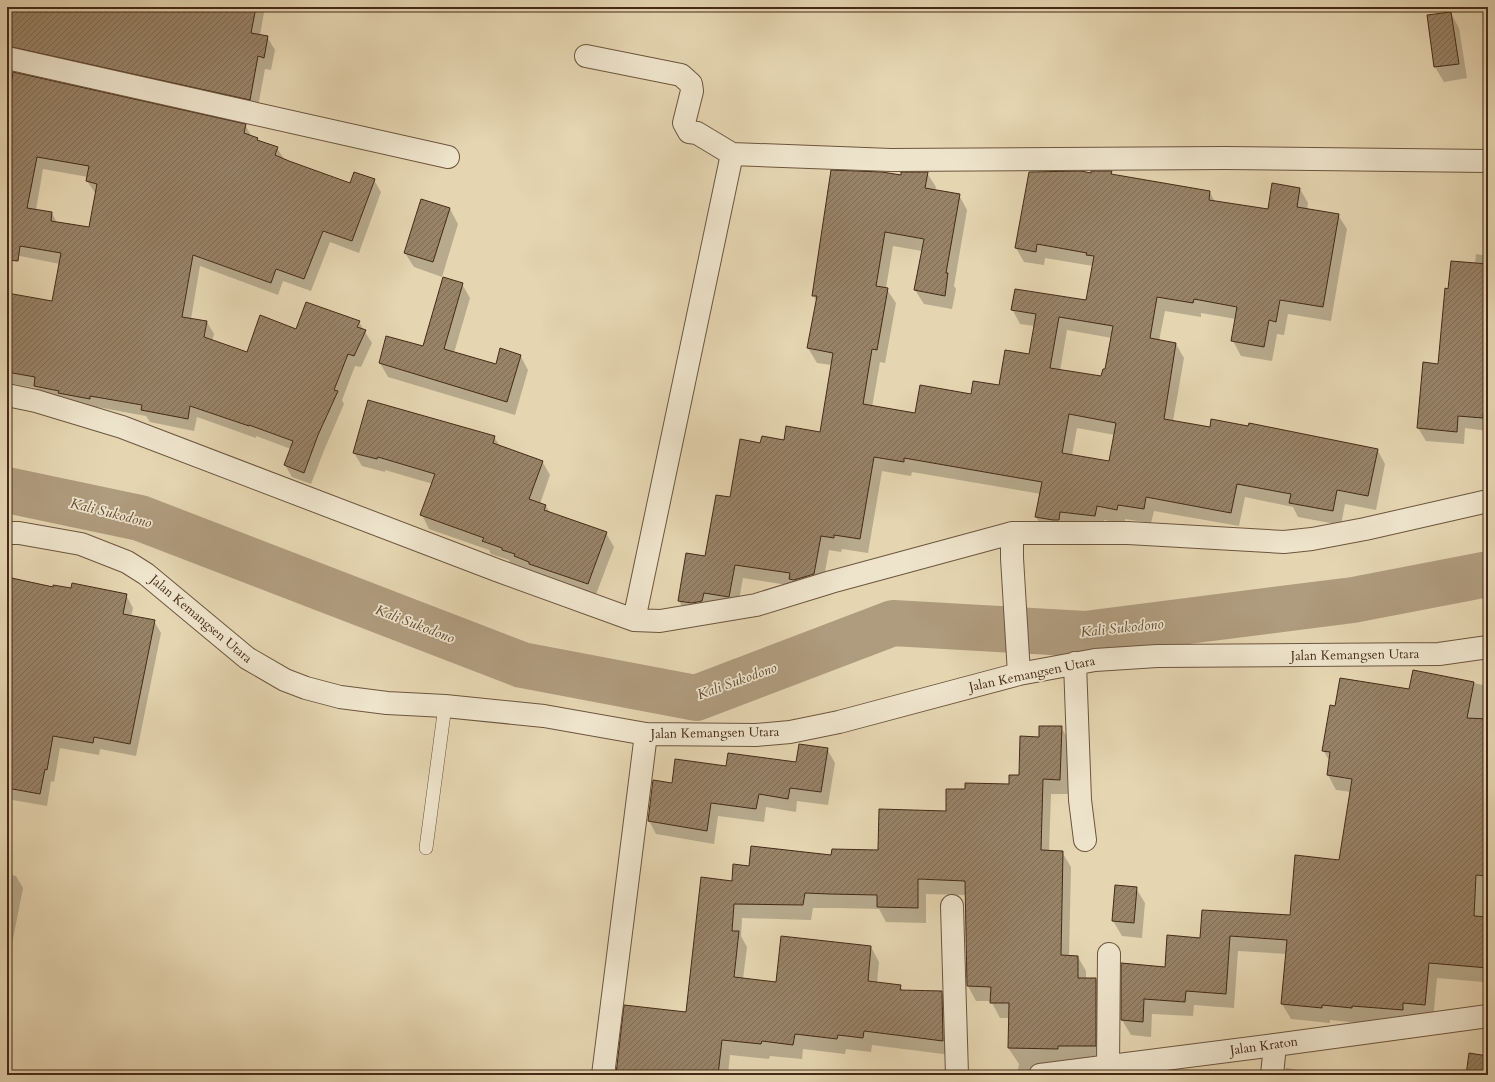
<svg xmlns="http://www.w3.org/2000/svg" width="1495" height="1082" viewBox="0 0 1495 1082" font-family="Cardo,serif">
  <style>
    .shadow { fill: #0003; fill-rule: evenodd }
    .lines { fill: none; stroke-linecap: round; stroke-linejoin: round }
    .river { stroke: #af9b7d; stroke-width: 46 }
    .building { fill: url(#building-hatch); stroke: #452a17; fill-rule: evenodd }
    .service-casing { stroke: #6d553e; stroke-width: 14 }
    .minor-casing { stroke: #6d553e; stroke-width: 24 }
    .tertiary-casing { stroke: #6d553e; stroke-width: 24 }
    .service { stroke: #eee4cc; stroke-width: 13 }
    .minor { stroke: #eee4cc; stroke-width: 22 }
    .tertiary { stroke: #eee4cc; stroke-width: 22 }
    .labels { text-anchor: middle; dominant-baseline: central; stroke-width: 3.5; stroke-linejoin: round; paint-order: stroke }
    .street-label { font-size: 13px; fill: #452a17; stroke: #eee4cc }
    .water-label { font-size: 14px; font-style: italic; fill: #604630; stroke: #eee4cc }
  </style>
  <defs>
    <pattern id="building-hatch" width="6" height="6" patternUnits="userSpaceOnUse"><rect width="6" height="6" fill="#988367"/><path d="M-1 1l2-2M0 6l6-6M5 7l2-2" fill="none" stroke="#7e6b54"/></pattern>
  </defs>
  <rect width="100%" height="100%" fill="#e5d5b1"/>
  <filter id="stains"><feTurbulence type="fractalNoise" baseFrequency=".005" numOctaves="4"/><feColorMatrix values="0 0 0 0 .2 0 0 0 0 .09 0 0 0 0 .02 0 0 0 .5 -.17"/></filter>
  <radialGradient id="worn" r=".72"><stop offset=".6" stop-color="#630" stop-opacity="0"/><stop offset="1" stop-color="#630" stop-opacity=".3"/></radialGradient>
  <path class="shadow" d="M 7,7 L 132,7 L 119,80 L 7,59 Z
    M 163,7 L 265,7 L 260,35 L 267,37 L 275,50 L 271,70 L 265,69 L 257,112 L 158,90 L 150,77 Z
    M 1451,13 L 1459,28 L 1467,78 L 1444,82 L 1435,67 Z
    M 7,92 L 245,125 L 252,137 L 257,139 L 259,142 L 277,148 L 284,159 L 350,184 L 374,180 L 381,192 L 359,253 L 330,242 L 311,291 L 283,281 L 278,295 L 200,266 L 191,319 L 207,322 L 214,334 L 212,341 L 248,353 L 297,330 L 359,322 L 372,343 L 361,367 L 355,366 L 342,400 L 344,404 L 325,448 L 311,484 L 292,477 L 285,465 L 291,449 L 256,436 L 256,438 L 197,417 L 194,431 L 150,422 L 146,416 L 97,407 L 96,411 L 42,398 L 36,388 L 8,383 L 7,294 L 53,303 L 60,264 L 15,255 L 7,232 ZM 43,169 L 88,177 L 87,181 L 96,194 L 90,229 L 57,223 L 52,213 L 36,210 Z
    M 1111,172 L 1113,175 L 1210,192 L 1215,202 L 1269,210 L 1300,189 L 1308,203 L 1307,210 L 1338,215 L 1347,229 L 1331,321 L 1288,314 L 1284,335 L 1277,334 L 1272,361 L 1241,356 L 1233,341 L 1236,319 L 1201,313 L 1201,317 L 1165,311 L 1159,341 L 1176,344 L 1184,358 L 1173,421 L 1211,428 L 1377,449 L 1385,464 L 1376,510 L 1345,504 L 1341,525 L 1298,517 L 1293,507 L 1245,497 L 1239,526 L 1154,511 L 1151,523 L 1125,519 L 1125,524 L 1104,520 L 1103,529 L 1044,531 L 1036,517 L 1041,494 L 912,472 L 911,476 L 882,471 L 868,553 L 842,549 L 841,552 L 829,550 L 822,588 L 794,586 L 743,578 L 737,611 L 687,615 L 679,601 L 706,557 L 731,498 L 761,444 L 821,433 L 832,365 L 817,363 L 808,348 L 817,302 L 813,295 L 901,177 L 927,173 L 936,187 L 935,191 L 959,195 L 967,210 L 954,286 L 956,289 L 952,309 L 924,304 L 915,290 L 922,251 L 893,246 L 886,288 L 896,303 L 885,363 L 880,362 L 872,407 L 916,414 L 1000,386 L 1030,355 L 1035,326 L 1020,324 L 1012,309 L 1087,301 L 1093,266 L 1045,258 L 1044,265 L 1024,262 L 1016,248 L 1092,174 ZM 1067,330 L 1112,338 L 1106,370 L 1102,377 L 1060,371 ZM 1077,428 L 1115,435 L 1110,462 L 1072,455 Z
    M 450,209 L 458,224 L 442,277 L 414,267 L 405,253 Z
    M 1476,254 L 1488,256 L 1488,431 L 1465,428 L 1464,444 L 1426,441 L 1418,428 L 1439,365 L 1449,290 L 1475,264 Z
    M 462,284 L 470,298 L 454,353 L 496,366 L 520,355 L 528,370 L 515,415 L 388,377 L 380,363 L 423,347 Z
    M 494,437 L 500,446 L 542,461 L 550,475 L 540,504 L 546,506 L 550,513 L 606,533 L 614,547 L 595,597 L 523,570 L 522,567 L 510,563 L 509,560 L 491,554 L 489,550 L 429,529 L 422,515 L 433,484 L 385,470 L 385,472 L 362,466 L 354,453 Z
    M 7,568 L 10,574 L 9,579 L 54,588 L 126,595 L 133,608 L 131,617 L 154,621 L 161,633 L 136,756 L 100,749 L 99,755 L 60,748 L 54,782 L 51,781 L 47,806 L 7,799 Z
    M 1414,671 L 1488,686 L 1488,986 L 1484,982 L 1437,978 L 1433,1020 L 1411,1024 L 1360,1021 L 1360,1023 L 1330,1020 L 1330,1023 L 1291,1019 L 1282,1004 L 1287,954 L 1238,951 L 1234,1008 L 1194,1005 L 1193,1016 L 1152,1014 L 1151,1037 L 1131,1035 L 1122,1020 L 1122,965 L 1166,968 L 1201,939 L 1291,916 L 1339,861 L 1351,792 L 1336,790 L 1328,775 L 1330,762 L 1323,750 L 1336,707 L 1410,691 Z
    M 1061,727 L 1070,742 L 1068,794 L 1051,794 L 1049,852 L 1062,852 L 1071,867 L 1069,956 L 1078,957 L 1086,971 L 1086,979 L 1096,979 L 1104,994 L 1104,1061 L 1066,1060 L 1066,1064 L 1052,1075 L 1017,1075 L 1019,1064 L 1009,1049 L 1010,1018 L 1000,1018 L 991,1001 L 976,1001 L 968,986 L 966,895 L 926,894 L 926,923 L 886,922 L 879,909 L 838,908 L 813,908 L 811,920 L 742,918 L 741,936 L 747,947 L 743,979 L 776,983 L 871,947 L 879,962 L 877,983 L 900,986 L 903,991 L 941,992 L 950,1006 L 951,1055 L 872,1045 L 871,1052 L 846,1049 L 845,1054 L 803,1049 L 802,1059 L 770,1056 L 769,1059 L 730,1055 L 728,1075 L 617,1075 L 625,1006 L 686,1013 L 732,882 L 750,867 L 879,851 L 947,812 L 966,790 L 1010,785 L 1020,776 L 1040,738 Z
    M 827,749 L 835,763 L 828,805 L 797,801 L 796,812 L 766,807 L 764,822 L 718,816 L 714,844 L 656,834 L 649,821 L 672,784 L 727,768 L 797,763 Z
    M 7,874 L 16,876 L 23,888 L 7,969 Z
    M 1116,886 L 1136,888 L 1145,903 L 1142,938 L 1122,936 L 1113,921 Z
    M 1286,1068 L 1329,1074 L 1330,1075 L 1286,1075 Z"/>
  <g class="lines">
    <path class="river" d="M 7,490 L 140,518 L 522,665 L 696,698 L 893,623 L 1085,634 L 1353,600 L 1488,574"/>
  </g>
  <path class="building" d="M 7,7 L 256,7 L 251,33 L 268,36 L 264,58 L 258,56 L 250,100 L 7,46 Z
    M 1451,12 L 1459,64 L 1434,67 L 1427,15 Z
    M 13,72 L 246,124 L 244,133 L 258,138 L 257,140 L 278,147 L 275,155 L 289,161 L 350,183 L 354,172 L 375,179 L 352,241 L 323,231 L 304,279 L 276,269 L 271,283 L 193,255 L 182,317 L 207,321 L 204,337 L 247,352 L 260,315 L 296,329 L 306,302 L 360,321 L 357,327 L 366,330 L 354,356 L 348,354 L 334,390 L 338,391 L 318,435 L 304,473 L 284,465 L 293,441 L 249,425 L 249,426 L 190,406 L 188,419 L 141,410 L 142,405 L 90,396 L 90,399 L 58,393 L 59,391 L 34,386 L 35,377 L 7,372 L 7,293 L 52,301 L 61,253 L 20,246 L 18,261 L 7,260 L 7,91 L 10,92 ZM 37,157 L 89,166 L 86,181 L 97,184 L 89,227 L 51,221 L 52,212 L 27,208 Z
    M 831,170 L 882,172 L 901,175 L 901,172 L 928,172 L 925,188 L 960,194 L 946,273 L 948,273 L 945,296 L 914,290 L 924,239 L 885,232 L 876,286 L 888,288 L 877,350 L 872,349 L 863,404 L 915,413 L 920,385 L 971,394 L 973,381 L 999,385 L 1005,350 L 1029,354 L 1036,314 L 1011,310 L 1015,289 L 1086,300 L 1094,256 L 1086,255 L 1087,253 L 1037,244 L 1036,252 L 1015,248 L 1029,172 L 1081,171 L 1091,173 L 1091,171 L 1112,171 L 1111,174 L 1210,191 L 1209,200 L 1268,209 L 1272,183 L 1300,188 L 1297,207 L 1339,214 L 1323,307 L 1280,300 L 1276,322 L 1269,320 L 1264,347 L 1231,341 L 1237,307 L 1194,299 L 1193,303 L 1157,297 L 1150,338 L 1176,343 L 1164,419 L 1210,427 L 1211,419 L 1248,426 L 1249,423 L 1378,449 L 1368,496 L 1337,490 L 1333,511 L 1289,503 L 1291,494 L 1237,484 L 1231,513 L 1146,497 L 1144,509 L 1118,505 L 1117,510 L 1097,506 L 1095,516 L 1060,512 L 1059,520 L 1053,520 L 1035,517 L 1042,482 L 904,458 L 904,462 L 874,457 L 860,539 L 834,535 L 834,538 L 821,536 L 814,574 L 794,580 L 789,579 L 790,573 L 735,565 L 729,597 L 704,593 L 702,601 L 692,603 L 678,601 L 686,553 L 705,556 L 716,495 L 730,497 L 740,439 L 760,443 L 762,436 L 784,440 L 786,426 L 820,432 L 833,353 L 807,348 L 817,296 L 812,296 ZM 1059,317 L 1113,326 L 1105,369 L 1103,369 L 1101,376 L 1050,368 ZM 1069,414 L 1116,423 L 1109,461 L 1062,453 Z
    M 421,199 L 450,208 L 433,262 L 404,253 Z
    M 1451,261 L 1488,264 L 1488,346 L 1483,418 L 1458,416 L 1457,432 L 1417,428 L 1423,362 L 1438,364 L 1445,288 L 1448,289 Z
    M 443,277 L 463,283 L 444,349 L 496,364 L 500,348 L 521,355 L 507,402 L 379,363 L 386,336 L 423,346 Z
    M 368,400 L 495,436 L 493,443 L 543,461 L 529,499 L 546,505 L 544,510 L 607,532 L 588,584 L 529,564 L 529,562 L 514,556 L 515,554 L 502,550 L 502,548 L 482,541 L 484,538 L 420,515 L 435,474 L 378,457 L 377,459 L 353,453 Z
    M 7,577 L 53,587 L 53,585 L 71,588 L 72,583 L 127,594 L 123,614 L 155,620 L 130,744 L 94,737 L 93,743 L 53,736 L 47,770 L 45,769 L 40,794 L 7,788 Z
    M 1413,670 L 1474,682 L 1467,718 L 1488,719 L 1488,761 L 1484,822 L 1488,823 L 1488,876 L 1476,875 L 1474,916 L 1488,917 L 1488,968 L 1429,963 L 1425,1005 L 1403,1003 L 1403,1010 L 1352,1006 L 1352,1008 L 1322,1005 L 1322,1008 L 1281,1004 L 1287,940 L 1230,936 L 1226,994 L 1186,991 L 1185,1002 L 1144,999 L 1143,1022 L 1121,1020 L 1121,963 L 1165,967 L 1167,935 L 1200,938 L 1202,910 L 1290,915 L 1295,855 L 1339,860 L 1352,779 L 1327,775 L 1330,752 L 1322,751 L 1330,705 L 1335,706 L 1340,678 L 1409,689 Z
    M 1039,726 L 1062,726 L 1060,780 L 1043,779 L 1041,850 L 1063,851 L 1061,955 L 1078,956 L 1078,978 L 1096,978 L 1096,1046 L 1058,1046 L 1058,1049 L 1008,1048 L 1009,1003 L 990,1003 L 991,987 L 967,986 L 965,881 L 918,879 L 918,908 L 877,907 L 877,895 L 829,894 L 805,893 L 803,905 L 734,904 L 732,931 L 739,931 L 734,977 L 776,982 L 781,936 L 871,946 L 868,981 L 901,985 L 900,990 L 942,991 L 943,1041 L 864,1031 L 863,1038 L 838,1035 L 837,1039 L 795,1034 L 793,1045 L 762,1041 L 761,1044 L 722,1040 L 718,1075 L 616,1074 L 624,1005 L 686,1012 L 701,877 L 732,881 L 733,864 L 749,866 L 751,846 L 831,855 L 832,849 L 878,850 L 879,809 L 946,811 L 946,789 L 965,789 L 965,783 L 1009,784 L 1009,775 L 1019,775 L 1020,736 L 1039,737 Z
    M 799,744 L 828,748 L 821,792 L 790,788 L 788,799 L 759,794 L 756,809 L 711,803 L 707,831 L 648,821 L 653,780 L 672,783 L 675,759 L 726,766 L 728,753 L 796,762 Z
    M 1115,885 L 1137,887 L 1134,923 L 1112,921 Z
    M 1469,1053 L 1488,1056 L 1488,1075 L 1466,1075 Z"/>
  <g class="lines">
    <g class="service-casing">
      <path id="service" d="M 426,848 L 445,706"/>
    </g>
    <g class="minor-casing">
      <path id="minor" d="M 586,56 L 681,75 L 691,84 L 692,91 L 684,123 L 689,132 L 697,133 L 732,154 L 891,160 L 1225,158 L 1488,161
        M 7,58 L 448,157
        M 7,395 L 36,401 L 122,427 L 499,571 L 634,620 L 660,621 L 756,605 L 831,582 L 1012,533 L 1128,533 L 1284,542 L 1312,539 L 1365,529 L 1488,501
        M 7,533 L 19,533 L 81,544 L 127,562 L 146,574 L 247,658 L 285,680 L 306,688 L 340,697 L 387,703 L 445,706 L 544,716 L 646,734 L 756,735 L 790,732 L 839,722 L 1019,674 L 1095,660 L 1157,656 L 1439,654 L 1488,647
        M 1012,533 L 1012,558 L 1019,674
        M 634,620 L 732,154
        M 1075,663 L 1080,800 L 1085,840
        M 952,906 L 957,1075
        M 1108,1066 L 1109,954
        M 603,1075 L 646,734
        M 1272,1075 L 1275,1045"/>
    </g>
    <g class="tertiary-casing">
      <path id="tertiary" d="M 1040,1075 L 1275,1045 L 1488,1016"/>
    </g>
    <use href="#service" class="service"/>
    <use href="#minor" class="minor"/>
    <use href="#tertiary" class="tertiary"/>
  </g>
  <g class="labels">
    <g class="street-label">
      <text transform="translate(201 619) rotate(40)">Jalan Kemangsen Utara</text>
      <text transform="translate(1355 655) rotate(-1)">Jalan Kemangsen Utara</text>
      <text transform="translate(1032 674) rotate(-12)">Jalan Kemangsen Utara</text>
      <text transform="translate(715 733) rotate(-1)">Jalan Kemangsen Utara</text>
      <text transform="translate(1264 1046) rotate(-8)">Jalan Kraton</text>
    </g>
    <g class="water-label">
      <text transform="translate(111 513) rotate(14)">Kali Sukodono</text>
      <text transform="translate(415 624) rotate(21)">Kali Sukodono</text>
      <text transform="translate(1122 628) rotate(-6)">Kali Sukodono</text>
      <text transform="translate(737 681) rotate(-20)">Kali Sukodono</text>
    </g>
  </g>
  <rect width="1495" height="1082" fill="none" stroke="#e5d5b1" stroke-width="24"/>
  <rect x="8" y="8" width="1479" height="1066" fill="none" stroke="#452a17" stroke-width="2"/>
  <rect x="12" y="12" width="1471" height="1058" fill="none" stroke="#452a17"/>
  <rect width="100%" height="100%" filter="url(#stains)"/>
  <rect width="100%" height="100%" fill="url(#worn)"/>
</svg>
